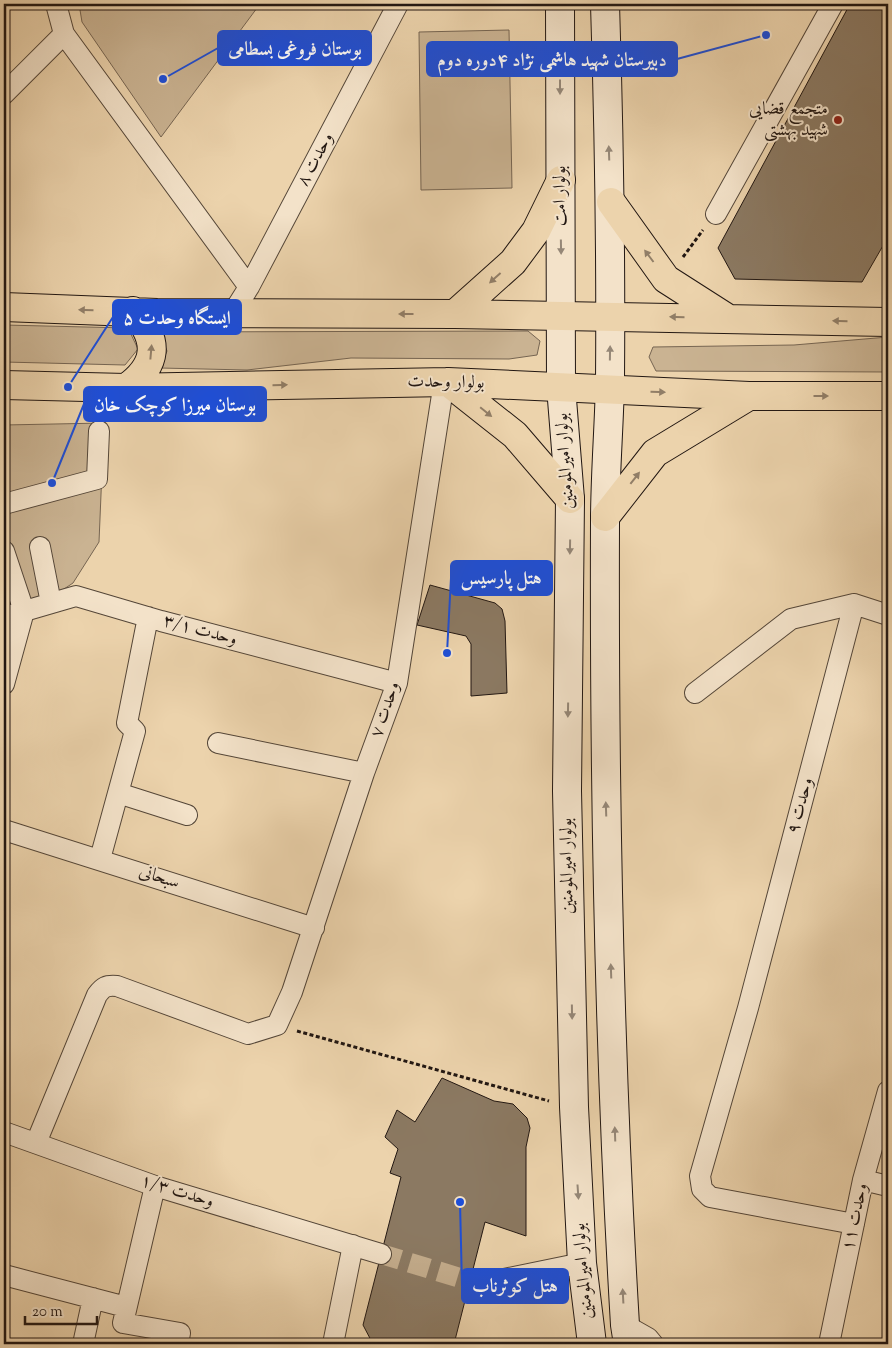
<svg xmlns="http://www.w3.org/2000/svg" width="892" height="1348" viewBox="0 0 892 1348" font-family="'Sorts Mill Goudy',Amiri,serif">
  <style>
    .green { fill: #cab392; stroke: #766552 }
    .building { fill: #8b7962; stroke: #221712 }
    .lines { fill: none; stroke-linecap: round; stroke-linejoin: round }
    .street-tunnel { stroke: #c4ad8d; stroke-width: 20; stroke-dasharray: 20 10; stroke-linecap: butt }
    .street-casing { stroke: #544638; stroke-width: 22 }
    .secondary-casing { stroke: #221712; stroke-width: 30 }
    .primary-casing { stroke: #221712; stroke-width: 30 }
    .path { stroke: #221712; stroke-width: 3; stroke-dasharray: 4 2.5; stroke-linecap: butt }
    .street { stroke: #f3e2c9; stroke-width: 20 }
    .secondary { stroke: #f3e2c9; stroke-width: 28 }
    .primary { stroke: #ecd3ac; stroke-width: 28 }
    .oneway { fill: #958777 }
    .oneway2 { fill: #917e67 }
    .poi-dot { fill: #8f2418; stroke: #f3e2c9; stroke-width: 2 }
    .labels { text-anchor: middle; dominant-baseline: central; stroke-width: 4; stroke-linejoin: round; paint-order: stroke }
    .poi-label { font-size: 18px; fill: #221712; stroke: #f3e2c9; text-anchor: end }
    .street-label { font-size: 18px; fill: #221712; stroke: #f3e2c9 }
    .leader { fill: none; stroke: #1d4ed8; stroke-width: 2 }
    .callout-dot { fill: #1d4ed8; stroke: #f3e2c9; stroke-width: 2 }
    .callout { fill: #1d4ed8; stroke: #1d4ed8; stroke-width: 2 }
    .callout-label { font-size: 19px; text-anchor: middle; font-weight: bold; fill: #fff }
  </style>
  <rect width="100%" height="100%" fill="#ecd3ac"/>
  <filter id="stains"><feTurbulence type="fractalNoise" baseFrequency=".004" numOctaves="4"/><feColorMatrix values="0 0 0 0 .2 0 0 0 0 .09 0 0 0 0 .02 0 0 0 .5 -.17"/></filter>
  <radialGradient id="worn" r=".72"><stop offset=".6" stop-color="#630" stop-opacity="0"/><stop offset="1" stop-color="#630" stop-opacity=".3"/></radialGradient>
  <path class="green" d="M 79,4 L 260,4 L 161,137 L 82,22 Z
    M 509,30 L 512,188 L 421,190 L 419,32 Z
    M 4,325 L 128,328 L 138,349 L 125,365 L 4,362 Z
    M 528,331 L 540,341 L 537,355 L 509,359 L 351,358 L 247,370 L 160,368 L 167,351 L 159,332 Z
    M 888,337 L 888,372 L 656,371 L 649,357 L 653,347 L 794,345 Z
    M 104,423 L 99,542 L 73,583 L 49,599 L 4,603 L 4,425 Z"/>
  <path class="building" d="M 850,4 L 888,4 L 888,237 L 862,282 L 735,279 L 718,248 Z
    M 430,585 L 495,603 L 502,609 L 505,621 L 507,693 L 471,696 L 471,644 L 466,636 L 417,625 Z
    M 442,1078 L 494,1101 L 513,1104 L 527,1118 L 530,1128 L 526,1147 L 526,1236 L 485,1222 L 454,1344 L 373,1344 L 363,1325 L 401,1177 L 390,1173 L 398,1149 L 385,1137 L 397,1110 L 415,1122 Z"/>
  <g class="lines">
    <path class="street-tunnel" d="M 381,1254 L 480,1284"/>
    <g class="street-casing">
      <path id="street" d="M 56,4 L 64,34 L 249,287
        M 4,94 L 64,34
        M 716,214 L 833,4
        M 232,314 L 249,287 L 398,4
        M 4,504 L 97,479 L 99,431
        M 40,547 L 51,603
        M 4,551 L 24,611 L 4,684
        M 854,604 L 748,1008 L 700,1176 L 702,1189 L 710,1197 L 854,1224
        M 4,617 L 76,596 L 161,621 L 397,683
        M 695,693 L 791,619 L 854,604 L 888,615
        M 218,743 L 364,773
        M 118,793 L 187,815
        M 4,830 L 314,928
        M 100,859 L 135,731 L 127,723 L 148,617
        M 4,1132 L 155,1186 L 381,1254
        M 36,1143 L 97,995 C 103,987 106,985 117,986 L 248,1034 L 277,1025 L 292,992 L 364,773 L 397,683 L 444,382
        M 863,1180 L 888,1186
        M 155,1186 L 123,1323 L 180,1333 L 178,1344
        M 4,1275 L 126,1307
        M 480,1284 L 582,1263
        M 625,1325 L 648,1338 L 653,1344
        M 83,1344 L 93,1298
        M 333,1344 L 353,1245
        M 829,1344 L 863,1180 L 888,1091"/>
    </g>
    <g class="secondary-casing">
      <path id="secondary" d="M 560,4 L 561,387 L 570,499 L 567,791 L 574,1107 L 582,1263 L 592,1344
        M 605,4 C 609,130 611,256 610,382 C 609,429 605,475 605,522 C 604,789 609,1057 625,1325 L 628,1344"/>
    </g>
    <g class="primary-casing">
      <path id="primary" d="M 611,202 L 666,279 L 727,318
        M 4,307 L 157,313 L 455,314 L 888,322
        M 455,314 L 513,262 L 536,231 L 561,180
        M 448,382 L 515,435 L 570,499
        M 4,385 L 126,388 L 448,382 L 749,396 L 888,396
        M 126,388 C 158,365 160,340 133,311
        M 605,517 L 655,453 L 749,396"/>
    </g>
    <path class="path" d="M 683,257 L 703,230
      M 297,1031 L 549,1101"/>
    <use href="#street" class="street"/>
    <use href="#secondary" class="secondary"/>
    <use href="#primary" class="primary"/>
  </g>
  <defs><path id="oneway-solid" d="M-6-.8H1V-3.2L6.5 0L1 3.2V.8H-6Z" transform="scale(1.25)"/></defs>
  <g class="oneway">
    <use href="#oneway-solid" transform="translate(560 87) rotate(90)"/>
    <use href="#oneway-solid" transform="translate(609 153) rotate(-92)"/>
    <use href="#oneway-solid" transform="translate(561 247) rotate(89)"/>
    <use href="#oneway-solid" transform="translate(610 353) rotate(-89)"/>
    <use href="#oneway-solid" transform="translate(570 547) rotate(91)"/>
    <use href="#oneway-solid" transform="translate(568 710) rotate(91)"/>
    <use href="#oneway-solid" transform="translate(606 809) rotate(-92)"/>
    <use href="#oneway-solid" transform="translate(611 971) rotate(-92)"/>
    <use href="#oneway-solid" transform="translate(572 1012) rotate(89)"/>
    <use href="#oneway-solid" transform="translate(615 1134) rotate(-92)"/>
    <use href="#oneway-solid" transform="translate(578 1192) rotate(86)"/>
    <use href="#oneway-solid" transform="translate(623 1296) rotate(-93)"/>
  </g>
  <g class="oneway2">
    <use href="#oneway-solid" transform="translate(649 256) rotate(-127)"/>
    <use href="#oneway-solid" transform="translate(495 278) rotate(138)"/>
    <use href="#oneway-solid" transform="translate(86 310) rotate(-178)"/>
    <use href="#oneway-solid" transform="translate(406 314) rotate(180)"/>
    <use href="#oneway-solid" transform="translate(677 317) rotate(-179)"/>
    <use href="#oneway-solid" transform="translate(840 321) rotate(-179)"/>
    <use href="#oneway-solid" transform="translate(151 352) rotate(-85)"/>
    <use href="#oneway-solid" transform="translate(280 385) rotate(-1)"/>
    <use href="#oneway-solid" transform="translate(658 392) rotate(2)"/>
    <use href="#oneway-solid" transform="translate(821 396)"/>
    <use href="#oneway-solid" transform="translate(486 412) rotate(39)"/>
    <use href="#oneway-solid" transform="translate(635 478) rotate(-52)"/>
  </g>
  <circle class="poi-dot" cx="838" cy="120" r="5"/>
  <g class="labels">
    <g class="poi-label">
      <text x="828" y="110">متجمع قضایی<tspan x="828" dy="21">شهید بهشتی</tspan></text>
    </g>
    <g class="street-label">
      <text transform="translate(316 160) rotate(-62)">وحدت ۸</text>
      <text transform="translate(561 196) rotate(-90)">بولوار امت</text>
      <text transform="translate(446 383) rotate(1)">بولوار وحدت</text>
      <text transform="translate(566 461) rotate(-94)">بولوار امیرالمومنین</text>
      <text transform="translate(200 631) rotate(15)">وحدت ۳/۱</text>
      <text transform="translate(386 710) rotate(-71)">وحدت ۷</text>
      <text transform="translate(801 806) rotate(-75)">وحدت ۹</text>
      <text transform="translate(568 866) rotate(-91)">بولوار امیرالمومنین</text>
      <text transform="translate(159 878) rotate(18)">سبحانی</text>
      <text transform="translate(177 1192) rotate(17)">وحدت ۱/۳</text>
      <text transform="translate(856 1217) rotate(-78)">وحدت ۱۱</text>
      <text transform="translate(584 1271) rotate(-95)">بولوار امیرالمومنین</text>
    </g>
  </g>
  <path class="leader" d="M163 79L218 48M766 35L677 59M68 387L113 317M52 483L84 404M447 653L451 578M460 1202L462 1286"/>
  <g class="callout-dot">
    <circle cx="163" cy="79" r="5"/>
    <circle cx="766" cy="35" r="5"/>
    <circle cx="68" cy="387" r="5"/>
    <circle cx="52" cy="483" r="5"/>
    <circle cx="447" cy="653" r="5"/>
    <circle cx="460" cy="1202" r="5"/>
  </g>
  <g class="callout">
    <rect x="218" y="31" width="153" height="34" rx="5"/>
    <rect x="427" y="42" width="250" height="34" rx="5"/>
    <rect x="113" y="300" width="128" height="34" rx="5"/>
    <rect x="84" y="387" width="182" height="34" rx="5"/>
    <rect x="451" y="561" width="101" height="34" rx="5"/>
    <rect x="462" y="1269" width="106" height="34" rx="5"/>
  </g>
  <g class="callout-label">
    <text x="295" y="55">بوستان فروغی بسطامی</text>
    <text x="552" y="66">دبیرستان شهید هاشمی نژاد ۴دوره دوم</text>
    <text x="177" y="324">ایستگاه وحدت ۵</text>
    <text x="175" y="411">بوستان میرزا کوچک خان</text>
    <text x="501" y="584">هتل پارسیس</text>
    <text x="515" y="1292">هتل کوثرناب</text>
  </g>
  <rect width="892" height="1348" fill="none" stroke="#ecd3ac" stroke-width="20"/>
  <rect x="5" y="5" width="882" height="1338" fill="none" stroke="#221712" stroke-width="2.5"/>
  <rect x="10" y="10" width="872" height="1328" fill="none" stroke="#221712"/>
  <path d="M25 1316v8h72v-8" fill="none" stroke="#221712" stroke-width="2.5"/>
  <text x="32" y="1316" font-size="15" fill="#221712" stroke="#f3e2c9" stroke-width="4" paint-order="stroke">20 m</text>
  <rect width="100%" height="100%" filter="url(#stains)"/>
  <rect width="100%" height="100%" fill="url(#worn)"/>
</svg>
